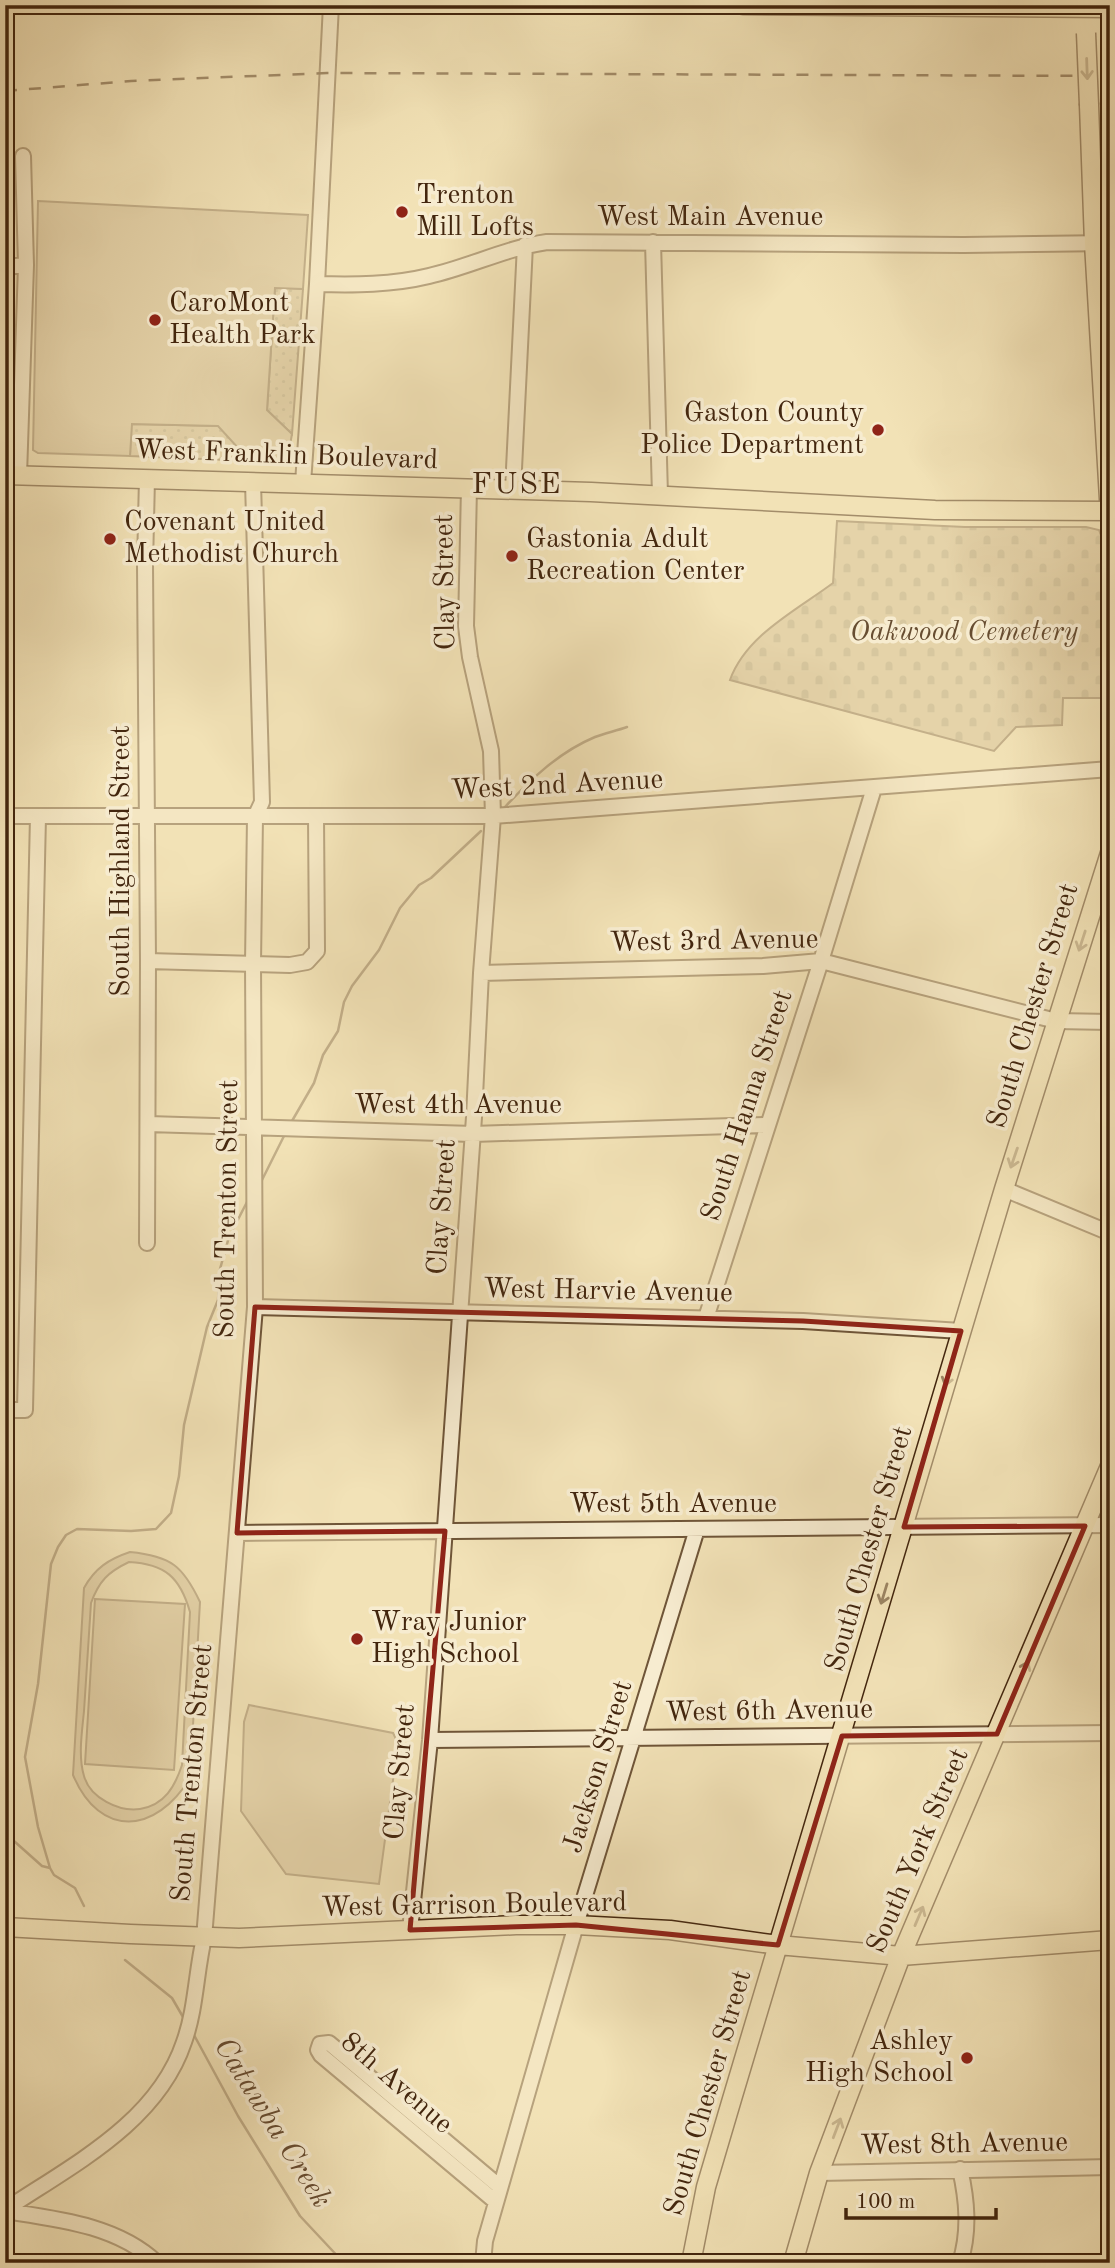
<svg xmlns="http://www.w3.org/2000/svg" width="1115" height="2268" viewBox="0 0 1115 2268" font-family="'Old Standard TT',serif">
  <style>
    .grass { fill: url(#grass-dots); stroke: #8c7454; stroke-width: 2 }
    .cemetery { fill: url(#cemetery-stones); stroke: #8c7454; stroke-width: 2 }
    .garden { fill: #d4c29a; stroke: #8c7454; stroke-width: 2; fill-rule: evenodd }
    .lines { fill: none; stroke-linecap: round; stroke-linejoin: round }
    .stream { stroke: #887051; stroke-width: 2.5 }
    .minor-casing { stroke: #6f5538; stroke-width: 18 }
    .major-casing { stroke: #43260e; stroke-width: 21 }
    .minor { stroke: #f7ecd0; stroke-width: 14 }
    .major { stroke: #f2e2b7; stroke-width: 18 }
    .rail { stroke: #43260e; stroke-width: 2.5; stroke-dasharray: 12 12; stroke-linecap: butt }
    .major-bridge-casing { stroke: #43260e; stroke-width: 21; stroke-linecap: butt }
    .major-bridge { stroke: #f2e2b7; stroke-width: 18 }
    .oneway { stroke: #9a8462 }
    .marked { fill: none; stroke: #8f2418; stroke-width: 5; stroke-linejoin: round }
    .poi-dot { fill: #8f2418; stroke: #f7ecd0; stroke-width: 2.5 }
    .labels { text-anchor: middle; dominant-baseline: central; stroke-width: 7; stroke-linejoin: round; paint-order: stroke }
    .poi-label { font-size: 28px; fill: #43260e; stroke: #f7ecd0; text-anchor: start }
    .street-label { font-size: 28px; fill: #43260e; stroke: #f7ecd0 }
    .park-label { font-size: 28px; font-style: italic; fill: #674d31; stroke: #f7ecd0 }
    .neighbourhood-label { font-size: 30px; letter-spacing: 2px; fill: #43260e; stroke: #f7ecd0 }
    .water-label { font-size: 30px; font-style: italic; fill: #664b30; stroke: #f7ecd0 }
  </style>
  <defs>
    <pattern id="grass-dots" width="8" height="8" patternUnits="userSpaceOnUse" patternTransform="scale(1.75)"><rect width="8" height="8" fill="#d4c29a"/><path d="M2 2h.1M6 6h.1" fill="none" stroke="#b7a784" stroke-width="1.8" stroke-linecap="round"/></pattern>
    <pattern id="cemetery-stones" width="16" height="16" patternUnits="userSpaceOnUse" patternTransform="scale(1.75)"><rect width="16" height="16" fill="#d4c29a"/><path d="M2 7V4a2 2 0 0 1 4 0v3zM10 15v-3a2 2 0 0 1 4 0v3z" fill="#b7a784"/></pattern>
  </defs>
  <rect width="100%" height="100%" fill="#f2e2b7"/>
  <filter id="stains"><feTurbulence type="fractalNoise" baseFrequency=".00286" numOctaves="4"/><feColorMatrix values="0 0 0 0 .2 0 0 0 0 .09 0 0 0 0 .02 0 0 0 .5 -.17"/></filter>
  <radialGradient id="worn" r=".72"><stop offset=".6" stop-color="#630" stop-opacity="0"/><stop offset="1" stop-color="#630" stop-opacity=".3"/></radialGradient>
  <path class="grass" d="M 275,287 L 303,289 L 292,434 L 267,410 Z
    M 131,424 L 219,426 L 250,461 L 130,456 Z"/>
  <path class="cemetery" d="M 837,521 L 965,527 L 1086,527 L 1099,530 L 1103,541 L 1110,698 L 1063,698 L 1062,725 L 1016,727 L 994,751 L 730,680 C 746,635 797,610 833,583 Z"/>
  <path class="garden" d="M 38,201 L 308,215 L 303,289 L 275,288 L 267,410 L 292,434 L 287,461 L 250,461 L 218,426 L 132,424 L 130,456 L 38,453 L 33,450 Z
    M 130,1552 C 171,1556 183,1566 200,1602 L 190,1778 C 156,1834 100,1839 73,1775 L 84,1588 C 95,1568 109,1559 130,1552 ZM 129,1562 C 165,1564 180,1577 190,1612 L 182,1765 C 175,1786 165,1805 140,1809 C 119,1812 90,1798 84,1776 C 78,1756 82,1732 84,1711 C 86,1675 89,1639 91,1603 C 99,1581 108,1572 129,1562 Z
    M 95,1599 L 185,1604 L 174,1770 L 85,1764 Z
    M 249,1705 L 393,1733 L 398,1743 L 379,1884 L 286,1874 L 241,1811 L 244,1722 Z"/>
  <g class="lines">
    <path class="stream" d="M 505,807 C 531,779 559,752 595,737 C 605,733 616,731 627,727
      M 292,1121 L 314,1083 L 323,1055 L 338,1031 L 344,1002 L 352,986 L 379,950 L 400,908 L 419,885 L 431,878 L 481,831
      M 262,1180 L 284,1136
      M 5,1833 L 42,1866 L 50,1868 L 54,1875 L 75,1888 L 84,1906
      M 50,1868 L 38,1827 L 25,1757 L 38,1684 L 51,1564 L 58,1547 L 66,1535 L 77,1529 L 131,1531 L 156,1529 L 171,1513 L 179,1476 L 184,1425 L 207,1327 L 218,1300 L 220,1269 L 229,1237 L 248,1200
      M 125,1960 L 172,1998 L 183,2017
      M 194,2035 L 238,2116 L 300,2216 L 344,2263"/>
    <g class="minor-casing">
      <path id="minor" d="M 653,242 L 660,495
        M 5,267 L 26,265
        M 317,284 C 354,285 392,285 429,276 C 469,267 506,248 547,242 L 964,245 L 1110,243
        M 19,475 L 26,265 L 23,156
        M 303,483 L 317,284 L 331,5
        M 513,489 L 525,245
        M 5,816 L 493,816 L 1110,769
        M 148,961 L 290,965 L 307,962 L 317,951 L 316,816
        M 481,973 L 763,966 L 821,961 L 1056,1021 L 1110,1022
        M 148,1124 L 473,1134 L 767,1125
        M 1004,1189 L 1110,1233
        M 147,1243 L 148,961 L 145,565 L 147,478
        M 255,1307 L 803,1321 L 961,1331
        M 706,1318 L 821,961 L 874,788
        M 5,1410 L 25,1410 L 38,816
        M 237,1533 L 1110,1525
        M 430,1740 L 1110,1733
        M 410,1930 L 430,1740 L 474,1117 L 481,973 L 493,816 L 491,751 L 470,657 L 466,626 L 469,488
        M 960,2169 C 967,2200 970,2231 960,2263
        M 819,2173 L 1110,2167
        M 496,2202 L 321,2055 L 318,2050 L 320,2044 L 329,2043 L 500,2187
        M 5,2210 C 72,2165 157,2123 184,2042 C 196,2009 196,1972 204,1938 L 255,1307 L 253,963 L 255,817 L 262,802 L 253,482
        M 5,2211 C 57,2219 117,2225 157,2263
        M 483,2263 L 485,2241 L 576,1925 L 697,1529"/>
    </g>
    <g class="major-casing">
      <path id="major" d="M 743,5 L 1110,8
        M 1089,105 L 1094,243 L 1110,516
        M 5,475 L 591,492 L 935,510 L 1110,511
        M 5,1927 L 130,1934 L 239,1938 L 516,1925 L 576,1925 L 670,1930 L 778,1945 L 901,1956 L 1110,1940
        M 691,2263 L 706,2187 L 732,2099 L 1004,1189 L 1110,853
        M 793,2263 L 819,2173 L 901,1956 L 1110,1466"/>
    </g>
    <use href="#minor" class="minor"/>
    <use href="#major" class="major"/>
    <path class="rail" d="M 5,91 L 131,81 L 327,73 L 1110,76"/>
    <g class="major-bridge-casing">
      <path id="major-bridge" d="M 1086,33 L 1089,105"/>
    </g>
    <use href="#major-bridge" class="major-bridge"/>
  </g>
  <defs><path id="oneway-shaft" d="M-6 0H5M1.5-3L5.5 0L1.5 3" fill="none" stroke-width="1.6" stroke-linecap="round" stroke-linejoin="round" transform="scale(1.75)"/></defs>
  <g class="oneway">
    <use href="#oneway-shaft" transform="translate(1087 69) rotate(88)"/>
    <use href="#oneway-shaft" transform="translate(1082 941) rotate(108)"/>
    <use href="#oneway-shaft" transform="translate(1014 1158) rotate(109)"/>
    <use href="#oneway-shaft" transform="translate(948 1376) rotate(106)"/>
    <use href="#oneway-shaft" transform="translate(884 1594) rotate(107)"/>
    <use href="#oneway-shaft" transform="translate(1024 1671) rotate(-67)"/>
    <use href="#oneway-shaft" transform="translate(919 1916) rotate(-67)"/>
    <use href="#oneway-shaft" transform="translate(837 2128) rotate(-69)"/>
  </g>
  <path d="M0 0H1115V2268H0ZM 255,1307 L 803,1321 L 961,1331 L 904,1527 L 1085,1526 L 997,1734 L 842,1736 L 778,1945 L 576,1925 L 410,1930 L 445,1531 L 237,1533 Z" fill="#f2e2b7" fill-opacity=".55" fill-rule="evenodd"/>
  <path class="marked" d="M 255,1307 L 803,1321 L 961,1331 L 904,1527 L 1085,1526 L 997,1734 L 842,1736 L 778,1945 L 576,1925 L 410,1930 L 445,1531 L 237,1533 Z"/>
  <g class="poi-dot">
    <circle cx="402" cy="212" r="7"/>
    <circle cx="155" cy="320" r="7"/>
    <circle cx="878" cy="430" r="7"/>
    <circle cx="110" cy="539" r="7"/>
    <circle cx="512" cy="556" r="7"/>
    <circle cx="357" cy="1639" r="7"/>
    <circle cx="967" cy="2058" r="7"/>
  </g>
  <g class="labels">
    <g class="poi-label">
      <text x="416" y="196">Trenton<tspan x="416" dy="32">Mill Lofts</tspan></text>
      <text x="169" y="304">CaroMont<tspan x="169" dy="32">Health Park</tspan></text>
      <text x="864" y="414" text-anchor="end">Gaston County<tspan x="864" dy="32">Police Department</tspan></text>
      <text x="124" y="523">Covenant United<tspan x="124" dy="32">Methodist Church</tspan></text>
      <text x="526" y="540">Gastonia Adult<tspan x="526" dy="32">Recreation Center</tspan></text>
      <text x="371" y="1623">Wray Junior<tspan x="371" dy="32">High School</tspan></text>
      <text x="953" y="2042" text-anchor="end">Ashley<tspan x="953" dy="32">High School</tspan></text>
    </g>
    <g class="street-label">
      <text x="710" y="218">West Main Avenue</text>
      <text transform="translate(286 456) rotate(2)">West Franklin Boulevard</text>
      <text transform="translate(446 582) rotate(-91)">Clay Street</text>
      <text transform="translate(557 786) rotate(-3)">West 2nd Avenue</text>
      <text transform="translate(122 861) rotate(-90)">South Highland Street</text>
      <text transform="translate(714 942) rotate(-1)">West 3rd Avenue</text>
      <text transform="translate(1034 1006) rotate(-73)">South Chester Street</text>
      <text x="458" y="1106">West 4th Avenue</text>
      <text transform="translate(748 1106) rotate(-72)">South Hanna Street</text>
      <text transform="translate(443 1207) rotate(-86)">Clay Street</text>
      <text transform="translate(228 1209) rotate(-89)">South Trenton Street</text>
      <text transform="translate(608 1292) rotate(1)">West Harvie Avenue</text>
      <text x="673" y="1505">West 5th Avenue</text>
      <text transform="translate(870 1549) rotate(-74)">South Chester Street</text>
      <text transform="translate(769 1712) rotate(-1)">West 6th Avenue</text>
      <text transform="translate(599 1767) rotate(-73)">Jackson Street</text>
      <text transform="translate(401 1772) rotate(-85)">Clay Street</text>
      <text transform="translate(193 1773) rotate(-85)">South Trenton Street</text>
      <text transform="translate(919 1851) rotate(-67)">South York Street</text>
      <text transform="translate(474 1906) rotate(-1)">West Garrison Boulevard</text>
      <text transform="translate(396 2084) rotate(41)">8th Avenue</text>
      <text transform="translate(709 2093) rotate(-74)">South Chester Street</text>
      <text transform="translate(964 2145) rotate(-1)">West 8th Avenue</text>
    </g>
    <g class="park-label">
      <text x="964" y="633">Oakwood Cemetery</text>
    </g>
    <g class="neighbourhood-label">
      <text x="517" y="485">FUSE</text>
    </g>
    <g class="water-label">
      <text transform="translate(272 2123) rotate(58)">Catawba Creek</text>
    </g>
  </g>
  <rect width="1115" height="2268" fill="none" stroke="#f2e2b7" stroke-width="28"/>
  <rect x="7" y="7" width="1101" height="2254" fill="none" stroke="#43260e" stroke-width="3.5"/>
  <rect x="14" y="14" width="1087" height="2240" fill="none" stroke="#43260e" stroke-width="2"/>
  <path d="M846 2208v10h150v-10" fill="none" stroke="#43260e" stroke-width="3.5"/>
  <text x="856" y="2208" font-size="21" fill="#43260e" stroke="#f7ecd0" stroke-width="5" paint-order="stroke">100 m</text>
  <rect width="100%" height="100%" filter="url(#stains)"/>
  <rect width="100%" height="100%" fill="url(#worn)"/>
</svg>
